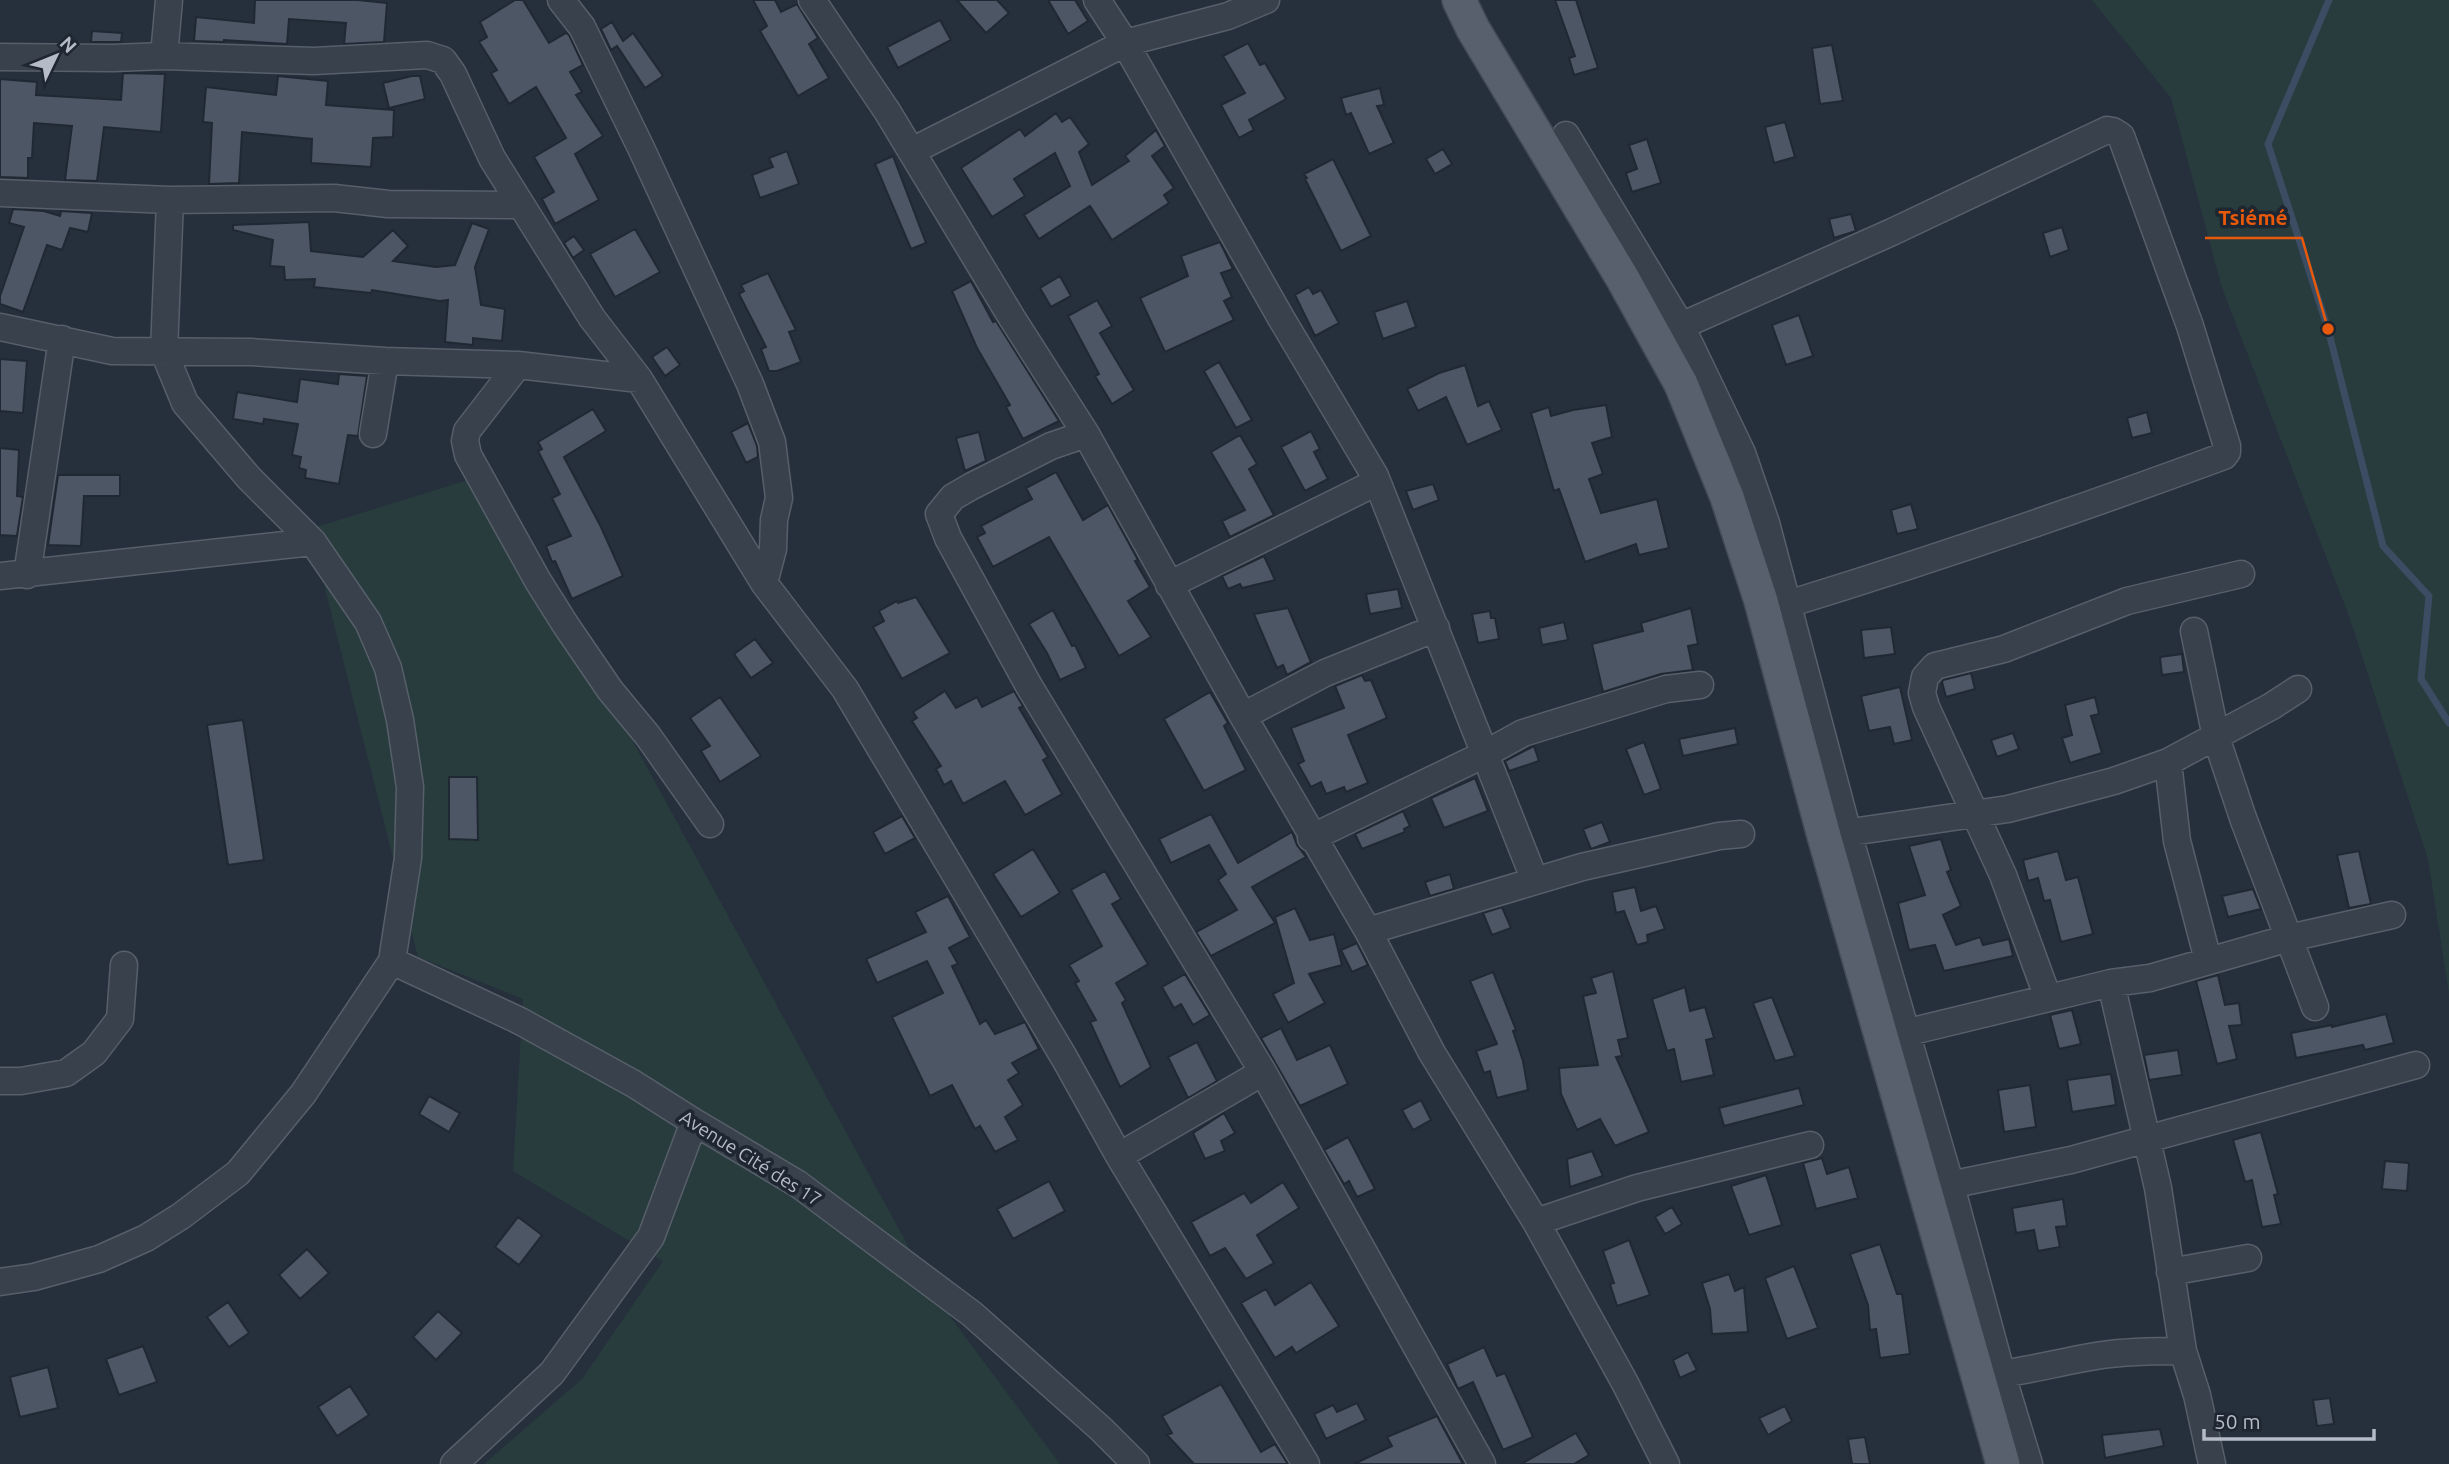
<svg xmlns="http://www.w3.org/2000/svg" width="2449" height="1464" viewBox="0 0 2449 1464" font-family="Ubuntu,sans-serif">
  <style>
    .green { fill: #283c3e }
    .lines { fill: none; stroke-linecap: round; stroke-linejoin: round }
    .stream { stroke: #3c4c63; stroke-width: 7 }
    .building { fill: #4c5664; stroke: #202833; stroke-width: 2 }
    .minor-casing { stroke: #575f6a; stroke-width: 29 }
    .major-casing { stroke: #424a55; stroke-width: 36 }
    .minor { stroke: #39414c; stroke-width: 26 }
    .major { stroke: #57606c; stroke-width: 33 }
    .labels { text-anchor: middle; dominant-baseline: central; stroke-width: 7; stroke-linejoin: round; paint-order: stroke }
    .street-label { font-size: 19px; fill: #b5bcc7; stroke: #1e2631 }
    .leader { fill: none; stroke: #e8590c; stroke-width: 2.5 }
    .callout-dot { fill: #e8590c; stroke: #1e2631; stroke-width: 2.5 }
    .callout-label { font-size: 21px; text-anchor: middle; font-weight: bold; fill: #e8590c; stroke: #1e2631; stroke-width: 7; stroke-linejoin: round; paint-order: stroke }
  </style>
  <rect width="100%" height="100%" fill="#262f3c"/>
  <path class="green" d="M 2092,0 L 2449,0 L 2449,994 L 2428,859 L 2349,616 L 2222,288 L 2171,98 Z
    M 487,474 L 937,1299 L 1060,1464 L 484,1464 L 582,1379 L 663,1261 L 513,1171 L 523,999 L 418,957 L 310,529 Z"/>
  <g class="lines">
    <path class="stream" d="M 2329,0 L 2268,144 L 2328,329 L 2383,546 L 2429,596 L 2421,679 L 2449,723"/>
  </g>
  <path class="building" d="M 255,0 L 358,0 L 387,3 L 384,42 L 344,44 L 346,23 L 289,19 L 287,44 L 224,40 L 224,42 L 194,41 L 196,17 L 254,23 Z
    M 515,0 L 523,0 L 549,43 L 566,33 L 569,35 L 583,65 L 570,72 L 582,92 L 576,95 L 603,136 L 575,154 L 599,200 L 555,224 L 542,199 L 554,192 L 534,157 L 566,138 L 536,87 L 509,104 L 491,73 L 497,70 L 479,42 L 487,37 L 480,22 Z
    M 753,0 L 775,0 L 781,12 L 797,4 L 818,38 L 809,44 L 829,78 L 798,96 L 760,31 L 767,26 Z
    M 957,0 L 997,0 L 1009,13 L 986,33 Z
    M 1048,0 L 1075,0 L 1088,21 L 1068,34 Z
    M 1555,0 L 1576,0 L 1598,68 L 1574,75 L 1569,58 L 1575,56 Z
    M 940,20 L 951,40 L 898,68 L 887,47 Z
    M 612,22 L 623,41 L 633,33 L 663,76 L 645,88 L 617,46 L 611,50 L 601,29 Z
    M 92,31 L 122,33 L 121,42 L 91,42 Z
    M 1248,43 L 1260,65 L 1265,63 L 1286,99 L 1249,120 L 1254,130 L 1239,138 L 1221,105 L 1245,93 L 1223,56 Z
    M 1832,45 L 1843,101 L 1820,104 L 1812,48 Z
    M 123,73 L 165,74 L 161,132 L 104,127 L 97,181 L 65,180 L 72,126 L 34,123 L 32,158 L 28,158 L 28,178 L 0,177 L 0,79 L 37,82 L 36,95 L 121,100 Z
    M 278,76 L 328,81 L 326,105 L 394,110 L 393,137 L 373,138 L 371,167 L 311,163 L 312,139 L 242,132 L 239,183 L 209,184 L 212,123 L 203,122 L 206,87 L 276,95 Z
    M 412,76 L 420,76 L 425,99 L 389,108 L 383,83 Z
    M 1380,88 L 1384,105 L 1377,106 L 1394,143 L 1369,154 L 1351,113 L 1346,115 L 1341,98 Z
    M 1056,113 L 1062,122 L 1070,117 L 1089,144 L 1079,152 L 1092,185 L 1129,161 L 1125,156 L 1156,130 L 1165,146 L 1152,156 L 1174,188 L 1164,195 L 1169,203 L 1112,240 L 1090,206 L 1039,239 L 1024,215 L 1070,186 L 1055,153 L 1014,179 L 1025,196 L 992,217 L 961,168 L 1020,129 L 1025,136 Z
    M 1785,122 L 1795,157 L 1774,163 L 1765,127 Z
    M 1647,139 L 1661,183 L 1632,192 L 1626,173 L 1637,169 L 1629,145 Z
    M 1443,149 L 1452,164 L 1435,174 L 1426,159 Z
    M 787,151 L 799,184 L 760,198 L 752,175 L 773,167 L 769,158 Z
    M 893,156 L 926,243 L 911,249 L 875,164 Z
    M 1333,159 L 1371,236 L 1341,251 L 1305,179 L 1307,178 L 1304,174 Z
    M 13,209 L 44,211 L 60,216 L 61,211 L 92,213 L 88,232 L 70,228 L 62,250 L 47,245 L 23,312 L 0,304 L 0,296 L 24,227 L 9,223 Z
    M 1851,214 L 1856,231 L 1834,238 L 1829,219 Z
    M 309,222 L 311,251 L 363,257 L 393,230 L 408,246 L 393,261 L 436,267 L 455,265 L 472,223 L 489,229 L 475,267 L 481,305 L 505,309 L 502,341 L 473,338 L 473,345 L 445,342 L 448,300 L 440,301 L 372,290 L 371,293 L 314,287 L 315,279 L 285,280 L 284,267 L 270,266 L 273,240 L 233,230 L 233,225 Z
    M 2062,227 L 2069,250 L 2050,257 L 2043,233 Z
    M 635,229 L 660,272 L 615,297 L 590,254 Z
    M 574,236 L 584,250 L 573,258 L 564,243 Z
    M 1220,242 L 1233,269 L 1221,273 L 1232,297 L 1224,301 L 1234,320 L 1165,352 L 1140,298 L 1188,276 L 1181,256 Z
    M 768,273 L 796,330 L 789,332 L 801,362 L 777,371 L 769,371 L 761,349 L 766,347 L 739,294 L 744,291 L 741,285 Z
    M 1060,276 L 1071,296 L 1051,307 L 1040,288 Z
    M 971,281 L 993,322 L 996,321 L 1059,421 L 1023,439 L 1006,407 L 1010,405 L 977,348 L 952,291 Z
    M 1309,287 L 1313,294 L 1321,290 L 1339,323 L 1315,336 L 1295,295 Z
    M 1097,300 L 1112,326 L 1100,333 L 1134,390 L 1112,404 L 1095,376 L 1099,374 L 1068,316 Z
    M 1407,301 L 1416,327 L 1383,339 L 1374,312 Z
    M 1799,315 L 1813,356 L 1786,365 L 1772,325 Z
    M 667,347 L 680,365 L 665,376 L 652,357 Z
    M 0,359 L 27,361 L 23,413 L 0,411 Z
    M 1219,362 L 1252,420 L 1236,428 L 1204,371 Z
    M 1465,365 L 1478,406 L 1489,401 L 1502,430 L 1467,445 L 1446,397 L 1418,411 L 1407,389 L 1439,373 Z
    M 339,374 L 367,376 L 358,436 L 348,435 L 339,484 L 305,478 L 306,470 L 299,468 L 301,457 L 292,455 L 298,424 L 264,419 L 263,424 L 233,419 L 237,392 L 297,402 L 300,379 L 338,384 Z
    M 1606,405 L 1612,437 L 1592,443 L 1603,474 L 1589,479 L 1601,513 L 1657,499 L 1669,548 L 1639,555 L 1636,544 L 1585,562 L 1559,489 L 1554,491 L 1531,413 L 1549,407 L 1551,416 L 1573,410 Z
    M 593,409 L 606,431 L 564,457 L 601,527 L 623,576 L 572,599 L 555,561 L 552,562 L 546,546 L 571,536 L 552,498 L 560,494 L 538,451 L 542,449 L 538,442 Z
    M 2147,412 L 2152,433 L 2132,438 L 2127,418 Z
    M 748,423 L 757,446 L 758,457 L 746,463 L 731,432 Z
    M 1311,431 L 1320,449 L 1314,452 L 1328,479 L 1305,491 L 1281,447 Z
    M 979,432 L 986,461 L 965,471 L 956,438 Z
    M 1240,435 L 1257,464 L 1249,469 L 1274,515 L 1230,537 L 1222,521 L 1245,510 L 1211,452 Z
    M 0,448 L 19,450 L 17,496 L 23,497 L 17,536 L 0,535 Z
    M 1056,472 L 1083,520 L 1108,505 L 1138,560 L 1135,561 L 1150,587 L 1128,601 L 1151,637 L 1119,656 L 1049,537 L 993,567 L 977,537 L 985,533 L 981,526 L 1032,499 L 1026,488 Z
    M 58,475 L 120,475 L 120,496 L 84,496 L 81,546 L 48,545 Z
    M 1433,484 L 1439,500 L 1413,510 L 1406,491 Z
    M 1911,504 L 1918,529 L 1897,534 L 1891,510 Z
    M 1264,556 L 1275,580 L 1242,588 L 1240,584 L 1228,589 L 1222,576 Z
    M 1398,589 L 1402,608 L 1370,614 L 1366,594 Z
    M 916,597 L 950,653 L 902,679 L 873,627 L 884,621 L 879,611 L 897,601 L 898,603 Z
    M 1288,608 L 1311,662 L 1287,675 L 1283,665 L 1277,668 L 1254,614 Z
    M 1691,608 L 1698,644 L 1688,646 L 1693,670 L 1661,674 L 1603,692 L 1592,644 L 1643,631 L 1641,623 Z
    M 1053,610 L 1072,646 L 1075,645 L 1086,668 L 1060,680 L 1047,653 L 1029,624 Z
    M 1490,611 L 1491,618 L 1495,618 L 1499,639 L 1478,643 L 1472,614 Z
    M 1564,622 L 1568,640 L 1542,645 L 1539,628 Z
    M 1891,627 L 1895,654 L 1864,658 L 1861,630 Z
    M 755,639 L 773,663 L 751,678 L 734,654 Z
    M 2182,654 L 2184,672 L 2162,675 L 2160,657 Z
    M 1971,673 L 1975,689 L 1946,697 L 1942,682 L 1943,680 Z
    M 1362,675 L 1365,681 L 1371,680 L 1387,718 L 1348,735 L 1368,783 L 1346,792 L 1344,787 L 1326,794 L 1321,782 L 1311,787 L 1298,764 L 1304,761 L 1291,728 L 1344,708 L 1335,686 Z
    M 1900,687 L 1912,740 L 1894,744 L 1890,727 L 1869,731 L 1861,696 Z
    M 945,691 L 956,708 L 977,697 L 982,707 L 1014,691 L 1023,706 L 1019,708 L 1048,757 L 1043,760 L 1062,794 L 1025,815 L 1005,781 L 963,804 L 951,781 L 944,785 L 936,769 L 941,766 L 912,721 L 917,718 L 913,712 Z
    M 1210,692 L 1228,723 L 1224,726 L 1246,770 L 1204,791 L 1164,719 Z
    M 720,697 L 761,756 L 720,782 L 701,751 L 710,746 L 690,718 Z
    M 2095,697 L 2099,714 L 2091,716 L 2102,753 L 2070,763 L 2062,738 L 2072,735 L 2065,705 Z
    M 243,720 L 264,860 L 228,865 L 207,725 Z
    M 1735,728 L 1738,744 L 1683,756 L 1679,739 Z
    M 2013,733 L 2019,749 L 1997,757 L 1991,740 Z
    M 1644,742 L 1661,789 L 1644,795 L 1626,749 Z
    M 1534,746 L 1539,761 L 1509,771 L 1505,761 Z
    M 449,777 L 477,777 L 478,840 L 449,839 Z
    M 1475,778 L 1488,811 L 1444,828 L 1431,798 Z
    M 1403,811 L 1410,826 L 1404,829 L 1405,832 L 1362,849 L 1355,834 Z
    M 1211,814 L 1238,863 L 1292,832 L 1297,845 L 1306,857 L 1252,887 L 1275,923 L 1211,956 L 1196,932 L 1237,910 L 1218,880 L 1226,874 L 1209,845 L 1171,863 L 1159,839 Z
    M 902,816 L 915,838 L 885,854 L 873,832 Z
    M 1602,822 L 1610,842 L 1591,849 L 1583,829 Z
    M 1941,839 L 1951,870 L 1947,872 L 1961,906 L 1943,915 L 1956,945 L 1980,937 L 1983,945 L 2009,939 L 2013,956 L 1944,971 L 1935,945 L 1909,950 L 1898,903 L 1925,895 L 1909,846 Z
    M 1033,849 L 1060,893 L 1021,917 L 993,874 Z
    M 2058,851 L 2066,880 L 2078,877 L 2093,934 L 2061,942 L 2050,900 L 2044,901 L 2038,878 L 2028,881 L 2023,860 Z
    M 2359,851 L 2371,904 L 2349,908 L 2337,855 Z
    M 1105,871 L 1121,899 L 1112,904 L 1148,964 L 1116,983 L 1126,1000 L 1122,1003 L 1151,1067 L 1120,1087 L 1090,1022 L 1096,1020 L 1075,983 L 1079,981 L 1069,965 L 1102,946 L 1071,890 Z
    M 1450,874 L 1454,889 L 1430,896 L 1425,882 Z
    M 1635,887 L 1641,911 L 1656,906 L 1665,929 L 1647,935 L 1648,942 L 1637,945 L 1624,911 L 1616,913 L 1612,892 Z
    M 2253,889 L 2261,909 L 2228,917 L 2222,896 Z
    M 948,896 L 970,937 L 949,948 L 958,964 L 952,966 L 980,1024 L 986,1020 L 995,1034 L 1025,1022 L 1039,1049 L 1012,1063 L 1019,1073 L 1008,1080 L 1023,1105 L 1005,1117 L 1018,1140 L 995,1152 L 980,1126 L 975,1129 L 952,1085 L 930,1096 L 892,1017 L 943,993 L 927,961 L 877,983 L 866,959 L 926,932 L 915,912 Z
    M 1502,907 L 1511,928 L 1492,935 L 1483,913 Z
    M 1295,908 L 1310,940 L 1334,934 L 1342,965 L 1309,974 L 1325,1003 L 1288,1023 L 1273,994 L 1294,983 L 1275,917 Z
    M 1357,943 L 1368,965 L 1352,972 L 1341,950 Z
    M 1613,971 L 1628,1038 L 1618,1040 L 1622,1056 L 1616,1057 L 1649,1132 L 1615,1146 L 1600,1119 L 1577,1130 L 1561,1094 L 1559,1068 L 1598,1065 L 1583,996 L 1596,993 L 1591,978 Z
    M 1493,972 L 1516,1030 L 1513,1031 L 1523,1061 L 1528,1090 L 1497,1098 L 1490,1071 L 1484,1073 L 1476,1051 L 1497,1044 L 1470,981 Z
    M 1185,974 L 1210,1015 L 1193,1025 L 1181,1004 L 1174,1008 L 1162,987 Z
    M 2218,975 L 2225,1005 L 2239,1003 L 2242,1025 L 2229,1026 L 2237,1059 L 2217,1064 L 2196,981 Z
    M 1685,987 L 1690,1011 L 1705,1007 L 1714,1038 L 1706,1040 L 1714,1075 L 1681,1082 L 1674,1049 L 1667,1051 L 1652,999 Z
    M 1772,997 L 1795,1056 L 1775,1061 L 1753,1003 Z
    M 2072,1010 L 2081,1044 L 2059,1049 L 2050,1015 Z
    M 2386,1014 L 2394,1043 L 2365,1050 L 2363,1045 L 2296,1058 L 2291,1033 L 2332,1025 L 2332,1027 Z
    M 1281,1028 L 1297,1060 L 1330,1045 L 1348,1084 L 1300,1106 L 1261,1038 Z
    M 1197,1042 L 1217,1081 L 1188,1098 L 1168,1057 Z
    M 2178,1050 L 2182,1075 L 2149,1080 L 2144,1055 Z
    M 2111,1074 L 2116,1105 L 2072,1112 L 2067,1080 Z
    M 2030,1085 L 2036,1127 L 2004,1132 L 1998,1090 Z
    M 1799,1088 L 1804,1105 L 1724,1126 L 1719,1108 Z
    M 429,1096 L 460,1113 L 449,1132 L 419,1114 Z
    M 1421,1100 L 1431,1120 L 1413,1130 L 1402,1110 Z
    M 1224,1113 L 1235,1133 L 1221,1141 L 1225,1151 L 1205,1159 L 1193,1133 Z
    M 2261,1132 L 2278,1194 L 2274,1195 L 2281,1224 L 2262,1227 L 2252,1180 L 2245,1182 L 2233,1140 Z
    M 1348,1137 L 1375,1189 L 1357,1197 L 1349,1181 L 1344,1184 L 1324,1150 Z
    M 1592,1151 L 1603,1176 L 1570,1187 L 1567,1159 Z
    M 1822,1158 L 1827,1174 L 1849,1167 L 1858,1198 L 1816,1209 L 1803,1163 Z
    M 2385,1161 L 2409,1163 L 2407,1191 L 2382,1189 Z
    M 1766,1175 L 1782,1225 L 1749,1235 L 1731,1186 Z
    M 1049,1181 L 1065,1211 L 1013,1239 L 997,1209 Z
    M 1283,1182 L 1299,1208 L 1257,1235 L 1274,1263 L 1246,1279 L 1225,1248 L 1210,1256 L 1191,1222 L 1244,1193 L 1251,1203 Z
    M 2063,1199 L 2067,1226 L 2056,1227 L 2060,1247 L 2038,1251 L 2034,1230 L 2016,1233 L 2012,1208 Z
    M 1672,1207 L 1682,1224 L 1665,1234 L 1655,1217 Z
    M 518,1217 L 542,1235 L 519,1265 L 495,1247 Z
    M 1629,1240 L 1650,1295 L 1617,1306 L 1610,1284 L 1614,1283 L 1603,1251 Z
    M 1880,1244 L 1897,1294 L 1902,1294 L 1910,1354 L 1880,1358 L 1876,1329 L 1870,1330 L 1868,1305 L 1850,1254 Z
    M 307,1249 L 329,1273 L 300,1299 L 279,1275 Z
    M 1794,1266 L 1818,1328 L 1787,1339 L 1765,1278 Z
    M 1729,1274 L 1735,1291 L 1744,1287 L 1748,1332 L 1712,1334 L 1710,1309 L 1702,1283 Z
    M 1311,1282 L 1339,1326 L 1296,1353 L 1292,1347 L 1275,1358 L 1241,1303 L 1266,1289 L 1275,1305 Z
    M 228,1302 L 249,1333 L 229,1347 L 207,1317 Z
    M 438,1311 L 462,1333 L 436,1360 L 413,1337 Z
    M 143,1346 L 157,1382 L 119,1395 L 106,1359 Z
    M 1484,1347 L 1497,1376 L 1505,1373 L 1533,1437 L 1503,1450 L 1473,1382 L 1458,1389 L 1447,1364 Z
    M 1688,1352 L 1697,1370 L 1680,1378 L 1673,1360 Z
    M 48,1367 L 58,1408 L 20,1417 L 10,1377 Z
    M 1221,1384 L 1261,1452 L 1275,1444 L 1288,1464 L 1194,1464 L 1167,1435 L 1172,1433 L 1162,1416 Z
    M 350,1386 L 369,1415 L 337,1436 L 318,1407 Z
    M 2330,1398 L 2334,1424 L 2317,1426 L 2313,1400 Z
    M 1357,1403 L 1366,1420 L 1326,1439 L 1314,1414 L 1333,1405 L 1337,1412 Z
    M 1785,1406 L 1792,1421 L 1768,1435 L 1759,1418 Z
    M 1437,1416 L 1463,1464 L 1354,1464 L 1392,1446 L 1387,1437 Z
    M 2160,1429 L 2164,1446 L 2105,1458 L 2102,1435 Z
    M 1576,1433 L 1589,1455 L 1574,1464 L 1521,1464 Z
    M 1865,1437 L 1870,1464 L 1852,1464 L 1848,1439 Z"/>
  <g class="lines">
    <g class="minor-casing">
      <path id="minor" d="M 561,0 L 582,27 L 641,148 L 750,384 L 772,442 L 779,498 L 774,520 L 773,549 L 764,583
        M 812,0 L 887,111 L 1012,318 L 1086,434 L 1243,716 L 1368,931 L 1432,1053 L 1536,1222 L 1625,1383 L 1666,1464
        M 1097,0 L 1125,43 L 1281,318 L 1375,476 L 1535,881
        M 164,56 L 169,0
        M 0,57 L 113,58 L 164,56 L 314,61 L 427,55 L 443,60 L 453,74 L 492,158 L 592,318 L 639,379 L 764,583 L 845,689 L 1065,1059 L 1119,1156 L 1306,1464
        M 1566,135 L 1681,326 L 1742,453 L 1766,523 L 1848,833 L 1951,1186 L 2002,1375 L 2029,1464
        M 912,151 L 1125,43 L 1228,16 L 1266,0
        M 0,193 L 170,200
        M 1681,326 L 1892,232 L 2107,130 L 2113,131 L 2121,136 L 2190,326 L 2227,446 L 2227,452 L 2224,456 C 2080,509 1935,559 1788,604
        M 0,327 L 112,351 L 251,352 L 385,361 L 518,365 L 639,379
        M 518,365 L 467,431 L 465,441 L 468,455 L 538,581 L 565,624 L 610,690 L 648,736 L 710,824
        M 373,434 L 385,361
        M 1086,434 L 1051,446 L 972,486 L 953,497 L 939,514 L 948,538 L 1029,686 L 1263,1072 L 1482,1464
        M 27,575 L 62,339
        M 0,576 L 313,542
        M 1169,585 L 1377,482
        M 2194,631 L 2216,737 L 2243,818 L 2315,1007
        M 1243,716 L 1325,673 L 1436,628
        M 2168,762 L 2177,841 L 2208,960
        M 1831,835 L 2008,809 L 2114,781 L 2168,762 L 2272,706 L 2298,689
        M 1311,838 L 1485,754 L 1523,733 L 1666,689 L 1700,685
        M 1368,931 L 1582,867 L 1719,836 L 1741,834
        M 392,961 L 520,1021 L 634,1084 L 694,1122 L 798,1184 L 972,1314 L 1101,1429 L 1136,1464
        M 2111,983 L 2158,1188 L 2183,1351 L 2197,1395 L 2212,1464
        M 2048,998 L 2003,875 L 1926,707 L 1922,693 L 1925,677 L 1935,666 L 2004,649 L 2127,601 L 2241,574
        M 1888,1037 L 2111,983 L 2150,978 L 2289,938 L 2392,915
        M 0,1081 L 21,1081 L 66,1073 L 94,1053 L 120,1019 L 124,965
        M 1119,1156 L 1263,1072
        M 1935,1188 L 2071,1160 L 2416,1065
        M 1536,1222 L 1637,1188 L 1810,1145
        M 2170,1272 L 2248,1258
        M 0,1282 L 34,1277 L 99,1259 L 146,1238 L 181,1216 L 238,1173 L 303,1094 L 392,961 L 408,858 L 410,787 L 400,720 L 388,668 L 368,622 L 313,542 L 249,478 L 185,403 L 164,352 L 170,200 L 334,198 L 388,204 L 521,205
        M 1984,1376 C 2026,1372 2062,1361 2102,1355 C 2129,1351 2156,1351 2183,1351
        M 454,1464 L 552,1373 L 651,1237 L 694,1122"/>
    </g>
    <g class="major-casing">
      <path id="major" d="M 1459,0 L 1473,29 L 1623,279 L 1681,384 L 1727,497 L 1761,601 L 1824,836 L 2003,1464"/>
    </g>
    <use href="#minor" class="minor"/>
    <use href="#major" class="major"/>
  </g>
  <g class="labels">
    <g class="street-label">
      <text transform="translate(751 1158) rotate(32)">Avenue Cité des 17</text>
    </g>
  </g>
  <path class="leader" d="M2328 329L2302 238H2205"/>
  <circle class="callout-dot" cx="2328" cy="329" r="7"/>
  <g class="callout-label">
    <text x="2253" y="225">Tsiémé</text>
  </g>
  <g transform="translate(56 56) rotate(47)" stroke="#1e2631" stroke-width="5" paint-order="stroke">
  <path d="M0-5L12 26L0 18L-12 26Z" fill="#b5bcc7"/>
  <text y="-10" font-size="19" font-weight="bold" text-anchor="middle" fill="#b5bcc7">N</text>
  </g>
  <path d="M2204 1429v10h170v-10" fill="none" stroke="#b5bcc7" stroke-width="3.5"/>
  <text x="2214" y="1429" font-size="21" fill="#b5bcc7" stroke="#1e2631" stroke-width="5" paint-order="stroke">50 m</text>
</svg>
